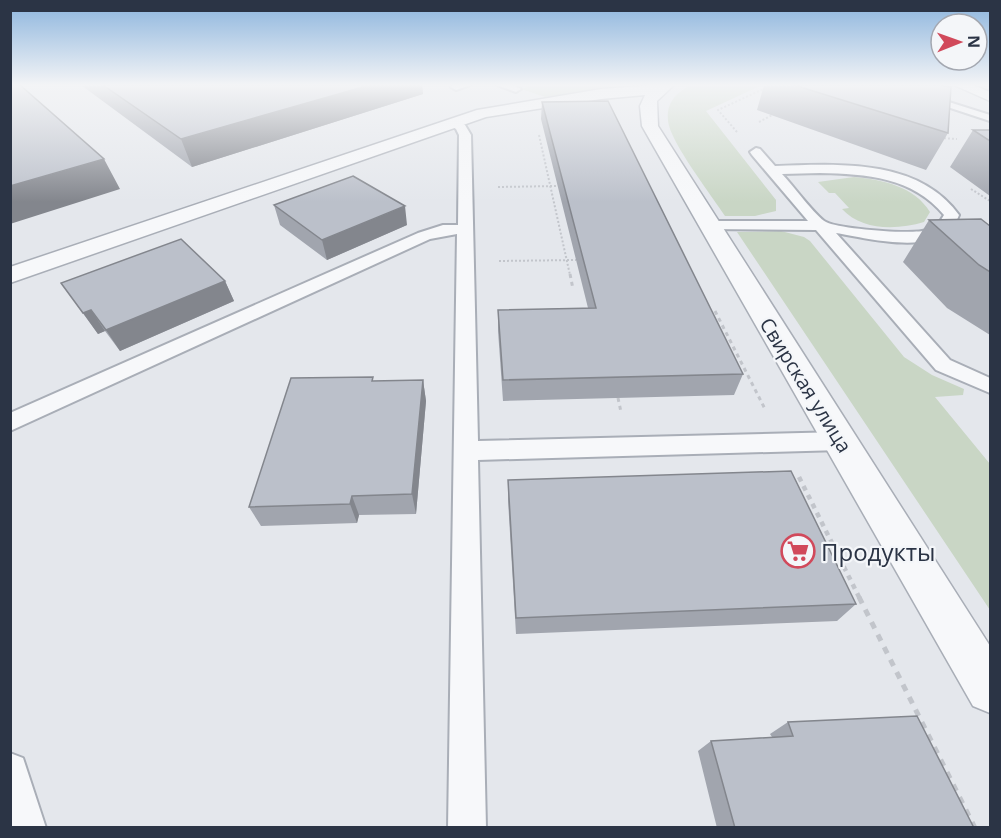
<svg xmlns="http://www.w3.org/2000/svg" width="1001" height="838" viewBox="0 0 1001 838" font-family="'Open Sans',sans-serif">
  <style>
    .green { fill: #c9d6c5 }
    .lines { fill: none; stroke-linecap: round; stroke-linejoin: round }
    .lane-casing { stroke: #a9aeb7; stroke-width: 4 }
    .street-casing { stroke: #a9aeb7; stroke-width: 3 }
    .secondary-casing { stroke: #a9aeb7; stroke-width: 3 }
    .path-far3 { stroke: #c2c5cb; stroke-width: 2; stroke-dasharray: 2 2; stroke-linecap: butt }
    .path-far2 { stroke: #c2c5cb; stroke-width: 3; stroke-dasharray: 4 4; stroke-linecap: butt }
    .path-far1 { stroke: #c2c5cb; stroke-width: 4.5; stroke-dasharray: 5 5; stroke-linecap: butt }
    .path { stroke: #c2c5cb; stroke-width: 5; stroke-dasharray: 7 7; stroke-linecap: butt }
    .lane { fill: #f7f8fa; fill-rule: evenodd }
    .street { fill: #f7f8fa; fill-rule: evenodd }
    .secondary { fill: #fff; fill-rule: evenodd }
    .wall { fill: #a1a5ae }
    .shaded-wall { fill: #83868d }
    .building { fill: #bbc0ca; stroke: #83868d; stroke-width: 1.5 }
    .labels { text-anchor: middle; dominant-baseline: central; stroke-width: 4.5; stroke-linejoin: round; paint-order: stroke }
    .street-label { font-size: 20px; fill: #2b3445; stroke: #f4f6f9 }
    .near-poi-label { font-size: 24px; fill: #2b3445; stroke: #f4f6f9; text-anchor: start }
  </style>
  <rect width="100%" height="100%" fill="#e4e7ec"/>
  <path class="green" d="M 535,85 L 630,85 L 545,97 L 521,89 Z
    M 692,85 L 762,85 L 706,111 L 776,200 L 776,211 L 755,216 L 725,216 C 713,197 669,141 668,120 C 666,103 677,91 692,85 Z
    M 854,177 C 883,180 914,186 930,212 L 924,222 C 897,230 862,231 842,209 L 849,208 L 835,193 L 829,193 L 818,182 Z
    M 781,231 L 804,237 L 810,241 L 904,357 L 932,375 L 964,389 L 963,395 L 935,397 L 990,464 L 990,610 L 737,232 Z"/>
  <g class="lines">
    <g class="lane-casing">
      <path id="lane" d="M 453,85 L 470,85 L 456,90 L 451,87 Z
        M 497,85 L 512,85 L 521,89 L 516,92 Z
        M 881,85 L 895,85 L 990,115 L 990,121 Z
        M 453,120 L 465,125 L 471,135 L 478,441 L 841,432 L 849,435 L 853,441 L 849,447 L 841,450 L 478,460 L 486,828 L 448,828 L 457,234 L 430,239 L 10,431 L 10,413 L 418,233 L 443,225 L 458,225 L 459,135 L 456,129 L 447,123 Z
        M 756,148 L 760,149 L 775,166 C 838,164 918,158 959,215 C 957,220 954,227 950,231 C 924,253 865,238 836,233 L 950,360 L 990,378 L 990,393 L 936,370 L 816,230 L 704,229 L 701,226 L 704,223 L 709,221 L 808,221 L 752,155 L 750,152 ZM 820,173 C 867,174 912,177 944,215 C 940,222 936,227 927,230 C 913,235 839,229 826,222 C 816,217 792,184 782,174 Z
        M 10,753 L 23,758 L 46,828 L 10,828 Z"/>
    </g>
    <g class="street-casing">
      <path id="street" d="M 656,85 L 674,85 L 657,101 L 658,126 L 990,646 L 990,713 L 973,706 L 642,126 L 640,106 L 645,95 L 601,99 L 486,117 L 10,283 L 10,267 L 477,110 L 601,89 Z"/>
    </g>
    <g class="secondary-casing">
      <path id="secondary" d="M 954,85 L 973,85 L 990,92 L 990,101 Z"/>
    </g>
    <path class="path-far3" d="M 759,122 L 776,113
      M 737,132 L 718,110 L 772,85
      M 539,135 L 570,275
      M 940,138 L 957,139
      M 498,187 L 557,186
      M 971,189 L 990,201
      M 499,261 L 576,260"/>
    <path class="path-far2" d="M 570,274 L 573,289
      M 715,311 L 765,409
      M 618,398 L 621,412"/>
    <path class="path-far1" d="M 799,477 L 860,599"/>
    <path class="path" d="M 859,597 L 975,828"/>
    <use href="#lane" class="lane"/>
    <use href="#street" class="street"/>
    <use href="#secondary" class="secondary"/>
  </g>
  <path class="wall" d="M 81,85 L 422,85 L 423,94 L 192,167 Z
    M 764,85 L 939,85 L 948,133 L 926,170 L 757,110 Z
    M 542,102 L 743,374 L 734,395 L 503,401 L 498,331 L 498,310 L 588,308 L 541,119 Z
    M 973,130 L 990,130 L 990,196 L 950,167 Z
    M 274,205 L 407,225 L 327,260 L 280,225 Z
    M 929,220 L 990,226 L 990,335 L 947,308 L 903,262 Z
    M 225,281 L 234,301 L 120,351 L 105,331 L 98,334 L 61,283 Z
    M 423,380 L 426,401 L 416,514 L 359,515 L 357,523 L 261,526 L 249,507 Z
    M 508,480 L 856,604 L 837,621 L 516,634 L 508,500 Z
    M 788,722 L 974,828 L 717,828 L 698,751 L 711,741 L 772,737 L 770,734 Z"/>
  <path class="shaded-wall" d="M 370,85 L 422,85 L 423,94 L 192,167 L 181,139 Z
    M 104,159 L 120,189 L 10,224 L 10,186 Z
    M 405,206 L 407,225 L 327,260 L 322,240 Z
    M 225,281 L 234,301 L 120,351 L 106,330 Z
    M 91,310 L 105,331 L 98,334 L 83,313 Z
    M 423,380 L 426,401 L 416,514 L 412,494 Z
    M 352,496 L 359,515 L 357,523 L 350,504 Z"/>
  <path class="building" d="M 10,85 L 20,85 L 104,159 L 10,186 Z
    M 103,85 L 370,85 L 181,139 Z
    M 794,85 L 939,85 L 951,87 L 948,133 Z
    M 608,101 L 743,374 L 503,380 L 498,310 L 596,308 L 542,102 Z
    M 973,130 L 990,130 L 990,141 Z
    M 353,176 L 405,206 L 322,240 L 274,205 Z
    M 981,219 L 990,226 L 990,272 L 979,265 L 929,220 Z
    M 181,239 L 225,281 L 106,330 L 91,310 L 83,313 L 61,283 Z
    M 373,377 L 372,381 L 423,380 L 412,494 L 352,496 L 350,504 L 249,507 L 291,378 Z
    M 791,471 L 856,604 L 516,618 L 508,480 Z
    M 917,716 L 974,828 L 735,828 L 711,741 L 793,736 L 788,722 Z"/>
  <linearGradient id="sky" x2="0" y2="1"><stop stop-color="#8bb4dd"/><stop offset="0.42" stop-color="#f3f4f6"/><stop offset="1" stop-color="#f3f4f6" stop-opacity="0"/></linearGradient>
  <rect width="1001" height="202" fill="url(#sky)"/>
  <defs>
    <g id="supermarket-ring" transform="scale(1.725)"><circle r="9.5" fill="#f4f6f9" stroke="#d1495b" stroke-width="1.5"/><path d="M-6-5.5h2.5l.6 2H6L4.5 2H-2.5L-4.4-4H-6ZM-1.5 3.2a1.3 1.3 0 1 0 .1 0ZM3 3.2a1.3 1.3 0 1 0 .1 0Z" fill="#d1495b"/></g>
  </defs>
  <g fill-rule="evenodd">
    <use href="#supermarket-ring" x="798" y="551"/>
  </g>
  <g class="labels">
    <g class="street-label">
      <text transform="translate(806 385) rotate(58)">Свирская улица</text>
    </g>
    <g class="near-poi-label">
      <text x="821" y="551">Продукты</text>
    </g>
  </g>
  <rect width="1001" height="838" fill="none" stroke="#2b3445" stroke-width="24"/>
  <g transform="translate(959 42) rotate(89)"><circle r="28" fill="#f4f6f9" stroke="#a4a8b1" stroke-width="1.5"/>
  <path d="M0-4.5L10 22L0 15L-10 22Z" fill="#d1495b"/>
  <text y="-9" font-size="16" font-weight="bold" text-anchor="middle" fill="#2b3445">N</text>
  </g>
</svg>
